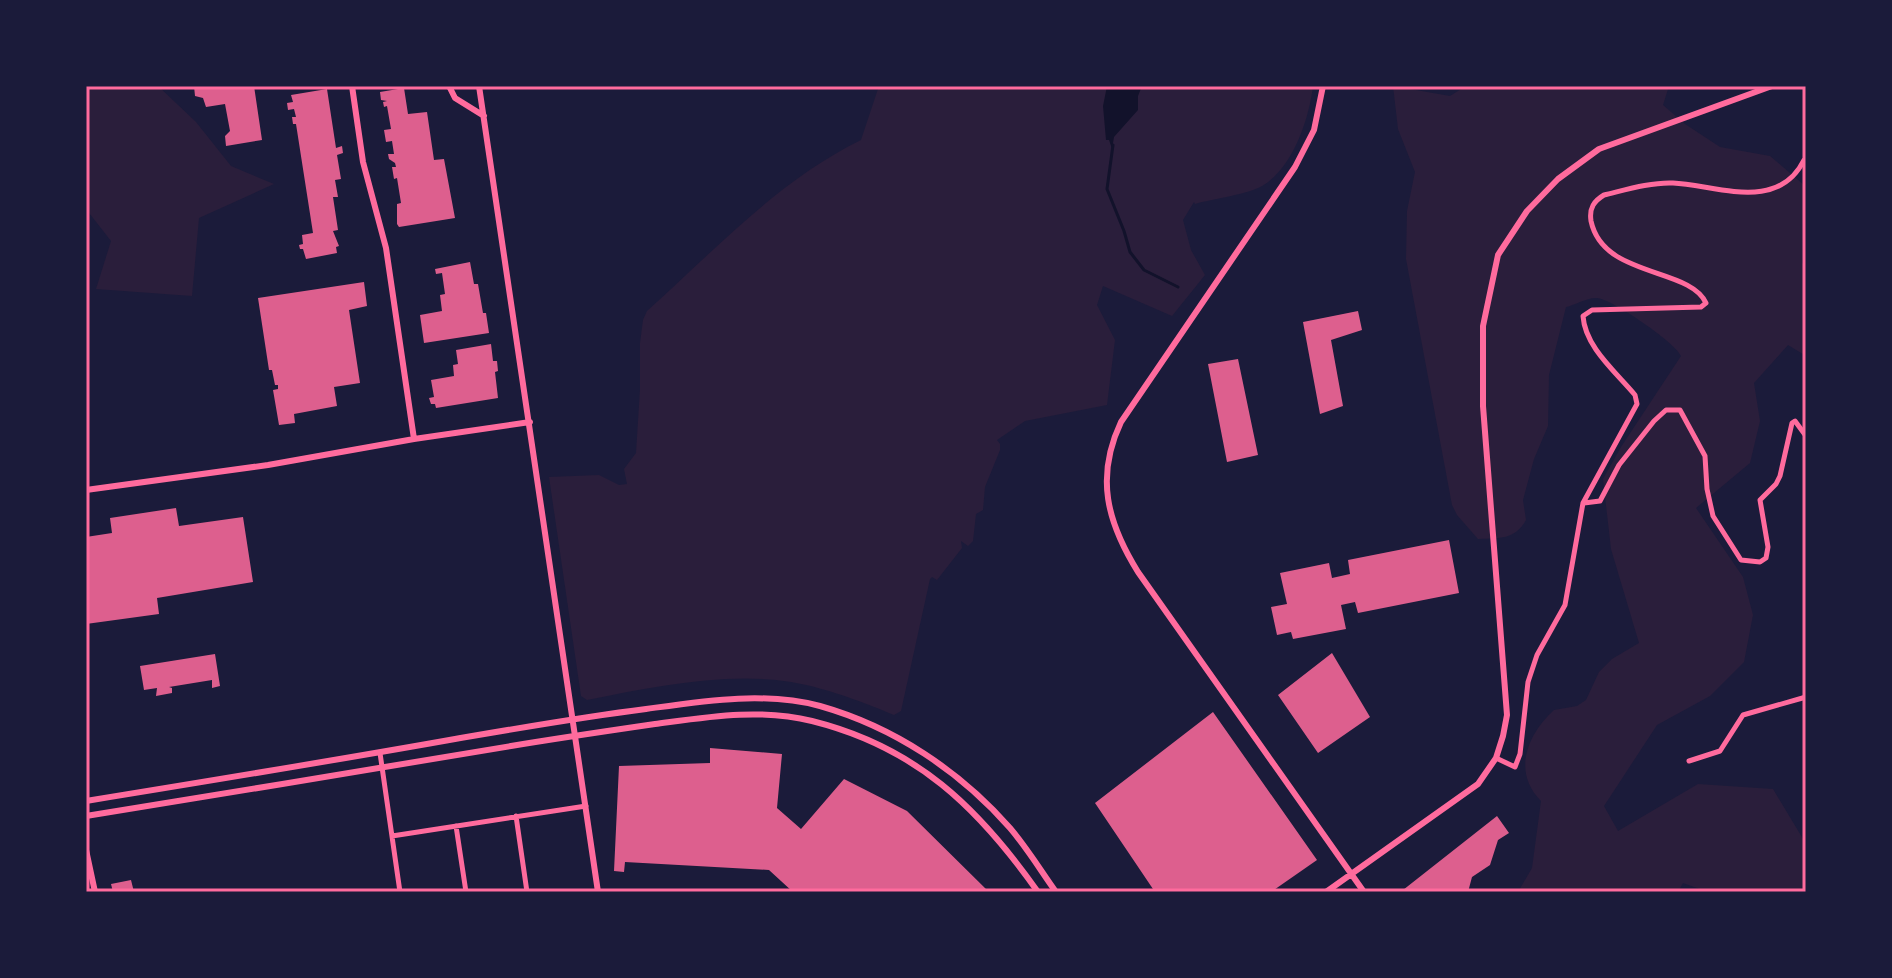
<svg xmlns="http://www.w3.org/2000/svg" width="1892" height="978" viewBox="0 0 1892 978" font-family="'Asap Condensed',sans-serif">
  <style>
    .green { fill: #2a1e3b }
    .water { fill: #12122b }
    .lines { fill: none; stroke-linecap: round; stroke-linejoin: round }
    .stream { stroke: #12122b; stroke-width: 3 }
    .building { fill: #dd5f8e }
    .minor { stroke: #ff6b9d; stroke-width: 5 }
    .tertiary { stroke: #ff6b9d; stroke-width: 6 }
    .neatline { fill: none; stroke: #ff6b9d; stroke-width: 3 }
  </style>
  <rect width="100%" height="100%" fill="#1b1b3a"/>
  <path class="green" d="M 86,86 L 158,86 L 196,122 L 231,166 L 274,184 L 199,218 L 192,296 L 96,289 L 111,241 L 86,209 Z
    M 879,86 L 1313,86 C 1309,119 1293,168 1262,186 C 1249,194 1212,199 1195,204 L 1194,202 L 1183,220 L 1191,250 L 1205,275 L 1172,316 L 1103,286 L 1097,305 L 1115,340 L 1107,405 L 1025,421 L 997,440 L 1000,444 L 1000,450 L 985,487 L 983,510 L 976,514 L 973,541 L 968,546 L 961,541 L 962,548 L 937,580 L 932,577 L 930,579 L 901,711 L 894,715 C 858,700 816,684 776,680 C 714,674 648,688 587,700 L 581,696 L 549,477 L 599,475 L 619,485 L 627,484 L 624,469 L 636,453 L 640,389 L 640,343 L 643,320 L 647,311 C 715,250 779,180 861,140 Z
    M 1393,86 L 1450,96 L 1466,86 L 1669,86 L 1663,105 L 1685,124 L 1720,147 L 1770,156 L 1804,185 L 1802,263 L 1806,265 L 1806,356 L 1788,345 L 1754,383 L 1760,421 L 1750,463 L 1696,508 L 1743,577 L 1753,615 L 1744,662 L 1710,696 L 1657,725 L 1604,806 L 1618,831 L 1698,784 L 1773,789 L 1806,844 L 1806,892 L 1701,892 L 1700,889 L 1683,883 L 1678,892 L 1518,892 L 1532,868 L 1541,801 C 1512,772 1527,735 1554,710 L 1577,706 L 1586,700 L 1599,672 L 1612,659 L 1639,643 L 1611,549 L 1603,479 L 1621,447 L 1681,356 C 1676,343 1612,299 1597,298 C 1588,297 1575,305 1566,307 L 1549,375 L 1548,426 L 1534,459 L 1523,500 L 1526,520 C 1515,540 1499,538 1478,539 L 1457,515 L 1452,505 L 1406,259 L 1407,211 L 1415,172 L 1398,129 Z"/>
  <path class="water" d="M 1107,86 L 1142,86 L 1138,96 L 1138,110 L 1114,137 L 1112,149 L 1109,140 L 1106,140 L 1103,106 Z"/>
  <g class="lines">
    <path class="stream" d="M 1113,145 L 1107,189 L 1124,231 L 1130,252 L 1144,270 L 1178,287"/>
  </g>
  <path class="building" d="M 194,86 L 254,86 L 262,140 L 226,146 L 225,136 L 230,131 L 225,104 L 206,107 L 203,98 L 195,96 Z
    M 404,88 L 408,114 L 427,112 L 434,160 L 444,159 L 455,218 L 399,227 L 397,224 L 397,204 L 401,203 L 397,178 L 394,179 L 392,167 L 396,167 L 395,163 L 389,159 L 388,154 L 394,154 L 392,141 L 386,142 L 384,130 L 391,129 L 387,106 L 384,107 L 383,102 L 387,101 L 381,100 L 380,92 Z
    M 327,89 L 336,148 L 342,146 L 343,153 L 337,155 L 341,179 L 335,180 L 338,197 L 333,197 L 338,230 L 333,231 L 339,246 L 336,247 L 337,253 L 306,259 L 303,249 L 300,249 L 299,245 L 303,244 L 302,235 L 313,233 L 296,124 L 293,124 L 292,117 L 296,117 L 294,109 L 288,110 L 287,103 L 293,102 L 291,95 Z
    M 470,262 L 474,284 L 478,284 L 483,313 L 486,313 L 489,333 L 424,343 L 420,315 L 442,311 L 440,295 L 445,294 L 442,273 L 436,274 L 435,269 Z
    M 364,282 L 367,306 L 349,310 L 360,383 L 334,387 L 337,406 L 294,414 L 295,423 L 279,425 L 273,390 L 278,389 L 278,385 L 275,385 L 272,370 L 269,370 L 258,298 Z
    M 1358,311 L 1362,330 L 1331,340 L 1343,406 L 1320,414 L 1303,322 Z
    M 491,344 L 493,361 L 497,361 L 498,371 L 495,372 L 498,398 L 436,408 L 435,404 L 431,404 L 429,398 L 434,397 L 431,380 L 454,376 L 453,365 L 458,364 L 456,350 Z
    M 1238,359 L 1258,455 L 1227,462 L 1208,364 Z
    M 176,508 L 179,526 L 243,517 L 253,582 L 157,598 L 159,614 L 86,624 L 86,537 L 112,533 L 110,518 Z
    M 1449,540 L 1459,593 L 1358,613 L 1355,602 L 1341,605 L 1346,629 L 1293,639 L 1291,632 L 1277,635 L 1271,607 L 1287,604 L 1280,573 L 1329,563 L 1332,578 L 1350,574 L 1348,560 Z
    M 1332,653 L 1370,717 L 1318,753 L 1278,695 Z
    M 215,654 L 220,686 L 212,688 L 212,680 L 169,687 L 172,688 L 172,693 L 156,696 L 157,688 L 144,690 L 140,666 Z
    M 1213,712 L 1317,860 L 1271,892 L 1155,892 L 1095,803 Z
    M 710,748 L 782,754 L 777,808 L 801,829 L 844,779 L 907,811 L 989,892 L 793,892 L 769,870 L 625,862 L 624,872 L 614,871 L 619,766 L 710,763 Z
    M 1497,816 L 1509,833 L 1498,840 L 1490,865 L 1472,877 L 1468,892 L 1404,892 L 1403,890 Z
    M 131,880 L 134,892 L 113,892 L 111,884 Z"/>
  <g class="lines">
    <path class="minor" d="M 1584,503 L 1600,501 L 1619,465 L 1654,421 L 1666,410 L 1680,410 L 1705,456 L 1707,489 L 1713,516 L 1741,560 L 1760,562 L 1766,558 L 1768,547 L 1760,500 L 1776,484 L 1780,476 L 1792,423 L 1795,421 L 1806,436
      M 380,753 L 400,892
      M 1496,758 L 1515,767 L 1520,754 L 1528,682 L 1537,655 L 1565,605 L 1583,503 L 1637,404 L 1635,395 C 1616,372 1585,347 1583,316 L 1592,310 L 1701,307 L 1706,303 C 1690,267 1603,278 1591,221 C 1589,208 1594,201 1604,195 C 1625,190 1651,182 1673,183 C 1716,185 1778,213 1804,160
      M 1689,761 L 1720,751 L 1743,715 L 1806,697
      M 516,816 L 527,892
      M 456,826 L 466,892
      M 392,836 L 586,806"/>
    <path class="tertiary" d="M 352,86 L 363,162 L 386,248 L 414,439
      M 449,86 L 455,98 L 484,116
      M 479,86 L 598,892
      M 1323,86 L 1314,130 L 1295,167 L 1121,422 C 1095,477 1107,522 1138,572 L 1364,892
      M 86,490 L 268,465 L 414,439 L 530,422
      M 86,801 C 209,781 332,761 455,739 C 519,728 582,717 646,709 C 703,701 764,691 820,706 C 894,727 960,771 1010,828 C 1027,848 1041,871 1056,892
      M 86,816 C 228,793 369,770 511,746 C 559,738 607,731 655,724 C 707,717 759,708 812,721 C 916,747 978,807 1038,892
      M 86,850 L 95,892
      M 1326,892 L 1478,784 L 1496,758 L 1503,736 L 1507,715 L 1483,406 L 1483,326 L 1498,255 L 1527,211 L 1558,179 L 1599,149 L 1772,86"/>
  </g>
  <rect width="1892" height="978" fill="none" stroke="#1b1b3a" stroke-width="176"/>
  <rect x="88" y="88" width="1716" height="802" class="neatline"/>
</svg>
